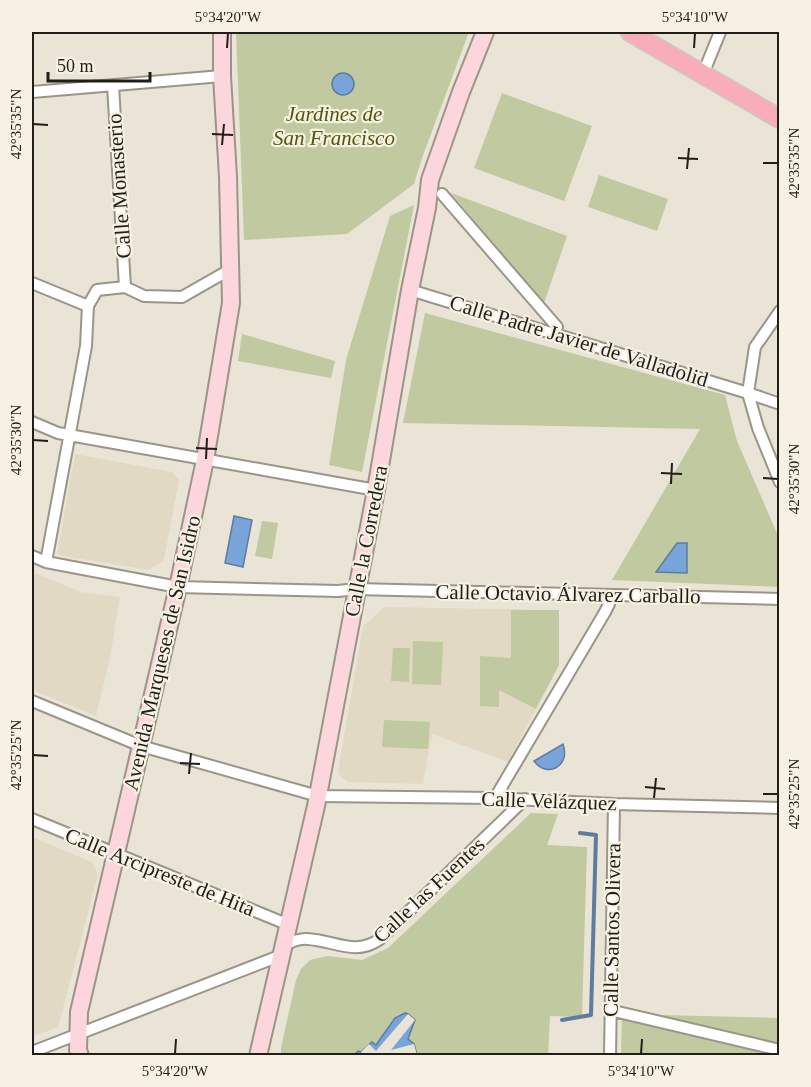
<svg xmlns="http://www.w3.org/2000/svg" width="811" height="1087" viewBox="0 0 811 1087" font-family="Georgia,serif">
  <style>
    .built { fill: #e2d9c4 }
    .green { fill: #c0c99f }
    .water { fill: #79a4d9; stroke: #5e7c9f; stroke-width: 1.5 }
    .pier { fill: #eae4d6 }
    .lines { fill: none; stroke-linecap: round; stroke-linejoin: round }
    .stream { stroke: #5e7c9f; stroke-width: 4 }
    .street-casing { stroke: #9a9588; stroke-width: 14 }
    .secondary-casing { stroke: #9a9588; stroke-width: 20 }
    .primary-casing { stroke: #c9c9c8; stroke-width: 21 }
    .street { stroke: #fff; stroke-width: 10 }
    .secondary { stroke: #fcd6dc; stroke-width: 16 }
    .primary { stroke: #f9acb9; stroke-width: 18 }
    .ticks { fill: none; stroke: #201e19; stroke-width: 2 }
    .labels { text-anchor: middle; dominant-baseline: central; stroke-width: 4.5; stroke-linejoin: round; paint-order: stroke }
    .park-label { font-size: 21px; font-style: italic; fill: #4e5807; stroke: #f7f1e3 }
    .street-label { font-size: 21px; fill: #201e19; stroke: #f7f1e3 }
    .neatline { fill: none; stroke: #201e19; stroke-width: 2 }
    .ticks-label { font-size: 15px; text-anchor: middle; fill: #201e19 }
  </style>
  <rect width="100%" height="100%" fill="#eae4d6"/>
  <path class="built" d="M 75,454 L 172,472 L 179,480 L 164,560 L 148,570 L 57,555 Z
    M 35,573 L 81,592 L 120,597 L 110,658 L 96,716 L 32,690 L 32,581 Z
    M 385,607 L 559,610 L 559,665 L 508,762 L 432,734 L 423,784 L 348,782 L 340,776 L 338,771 L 363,626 Z
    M 32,837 L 92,862 L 98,875 L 58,1027 L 32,1037 Z"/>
  <path class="green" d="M 236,32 L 469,32 L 422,158 L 414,184 L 347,234 L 244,240 Z
    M 502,93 L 592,126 L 564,201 L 474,168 Z
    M 599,175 L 668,199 L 657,231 L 588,207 Z
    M 451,193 L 567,236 L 544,303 Z
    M 414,205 L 362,472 L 329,465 L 346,360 L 390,216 Z
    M 425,313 L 725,395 L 737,441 L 779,538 L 779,587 L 612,580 L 700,429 L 403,423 Z
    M 242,334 L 335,361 L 331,378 L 238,361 Z
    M 262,521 L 278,523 L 272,559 L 255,556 Z
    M 511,610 L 559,610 L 559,665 L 536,709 L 499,690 L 499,707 L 480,706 L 480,656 L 511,658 Z
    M 413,641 L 443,642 L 441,685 L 412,684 Z
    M 393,648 L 410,648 L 409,682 L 391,681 Z
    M 384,720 L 430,722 L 428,749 L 382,747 Z
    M 531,813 L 558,814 L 547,845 L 587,847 L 582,1017 L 550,1016 L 548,1055 L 281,1056 L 281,1048 L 296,980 L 301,969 L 310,960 L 328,956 L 362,960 L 388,948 Z
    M 622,1014 L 779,1018 L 779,1055 L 621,1056 Z"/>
  <path class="water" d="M332 84a11 11 0 1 1 22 0a11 11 0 1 1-22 0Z
    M 234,516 L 252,520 L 243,567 L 225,563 Z
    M 677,543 L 687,543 L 687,573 L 656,572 Z
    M 563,744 C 571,766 547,779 534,761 Z
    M 405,1013 L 408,1014 L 415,1020 L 408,1039 L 414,1044 L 417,1055 L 355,1056 L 354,1055 L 358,1051 L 361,1052 L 372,1042 L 376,1045 L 395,1018 Z"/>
  <path class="pier" d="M 408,1014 L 415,1020 L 391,1050 L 414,1044 L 417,1055 L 364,1056 L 361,1052 L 369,1044 L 376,1051 Z"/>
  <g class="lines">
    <path class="stream" d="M 562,1020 L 591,1015 L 596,835 L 580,833"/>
    <g class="street-casing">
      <path id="street" d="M 703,74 L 720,32
        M 113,85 L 125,287
        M 32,92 L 222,76
        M 442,194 L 557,327
        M 32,283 L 88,306
        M 410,290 L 748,393 L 780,404
        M 780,311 L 755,347 L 748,393 L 758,428 L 780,482
        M 32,422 L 58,433 L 376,490
        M 32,556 L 46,562 L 178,587 L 338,591 L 356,589 L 780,599
        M 46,562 L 86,346 L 88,306 L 97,290 L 125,287 L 144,296 L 182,297 L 231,269
        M 32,701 L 141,746 L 318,796 L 495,798 L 614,804 L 780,808
        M 495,798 L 605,612 L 609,604
        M 32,819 L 289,925
        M 284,945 C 291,942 300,938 307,939 C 334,940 355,957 380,939 L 525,799
        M 618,1012 L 780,1050
        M 32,1052 L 282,955
        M 610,1056 L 614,804"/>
    </g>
    <g class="secondary-casing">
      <path id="secondary" d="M 80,1056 L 78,1050 L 79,1012 L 178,587 L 205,460 L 231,303 L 228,177 L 222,76 L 222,32
        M 258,1056 L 316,806 L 376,490 L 410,290 L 427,208 L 430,180 L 461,92 L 485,32"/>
    </g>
    <g class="primary-casing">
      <path id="primary" d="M 630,32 L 780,119"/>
    </g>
    <use href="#street" class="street"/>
    <use href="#secondary" class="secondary"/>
    <use href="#primary" class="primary"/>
  </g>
  <path class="ticks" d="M 227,48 L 228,33M 694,48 L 695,33M 33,124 L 48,125M 212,134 L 233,135M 222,145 L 224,124M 678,158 L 698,159M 763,163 L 778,163M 687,169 L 689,148M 33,440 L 48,441M 196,448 L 217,449M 206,459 L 207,438M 661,473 L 682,474M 763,478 L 778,479M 671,484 L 672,463M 33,755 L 48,756M 180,763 L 200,764M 189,774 L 191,753M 645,787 L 665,789M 763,794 L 778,794M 654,798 L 656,778M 175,1054 L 176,1039M 641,1054 L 642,1039"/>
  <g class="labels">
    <g class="park-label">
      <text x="334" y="114">Jardines de<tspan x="334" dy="24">San Francisco</tspan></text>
    </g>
    <g class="street-label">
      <text transform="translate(119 186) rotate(-94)">Calle Monasterio</text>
      <text transform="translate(579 341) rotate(17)">Calle Padre Javier de Valladolid</text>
      <text transform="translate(366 541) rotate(-79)">Calle la Corredera</text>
      <text transform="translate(568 594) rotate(1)">Calle Octavio Álvarez Carballo</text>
      <text transform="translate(162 653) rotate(-77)">Avenida Marqueses de San Isidro</text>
      <text transform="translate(549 801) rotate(2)">Calle Velázquez</text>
      <text transform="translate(160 872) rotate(22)">Calle Arcipreste de Hita</text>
      <text transform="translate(429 890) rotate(-43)">Calle las Fuentes</text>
      <text transform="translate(612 930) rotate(-89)">Calle Santos Olivera</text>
    </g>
  </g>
  <rect width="811" height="1087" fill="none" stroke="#f7f1e3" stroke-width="66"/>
  <path d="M48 72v9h102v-9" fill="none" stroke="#201e19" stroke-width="3"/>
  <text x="57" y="72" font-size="18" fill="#201e19" stroke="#f7f1e3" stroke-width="4.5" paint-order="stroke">50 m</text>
  <rect x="33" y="33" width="745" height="1021" class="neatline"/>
  <g class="ticks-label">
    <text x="228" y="22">5°34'20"W</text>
    <text x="695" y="22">5°34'10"W</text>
    <text transform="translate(16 124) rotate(-90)" y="5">42°35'35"N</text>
    <text transform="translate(794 163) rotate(-90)" y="5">42°35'35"N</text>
    <text transform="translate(16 440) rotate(-90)" y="5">42°35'30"N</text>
    <text transform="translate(794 479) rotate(-90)" y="5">42°35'30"N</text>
    <text transform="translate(16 755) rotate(-90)" y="5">42°35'25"N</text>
    <text transform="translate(794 794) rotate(-90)" y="5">42°35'25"N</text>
    <text x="175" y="1076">5°34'20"W</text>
    <text x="641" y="1076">5°34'10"W</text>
  </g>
</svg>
